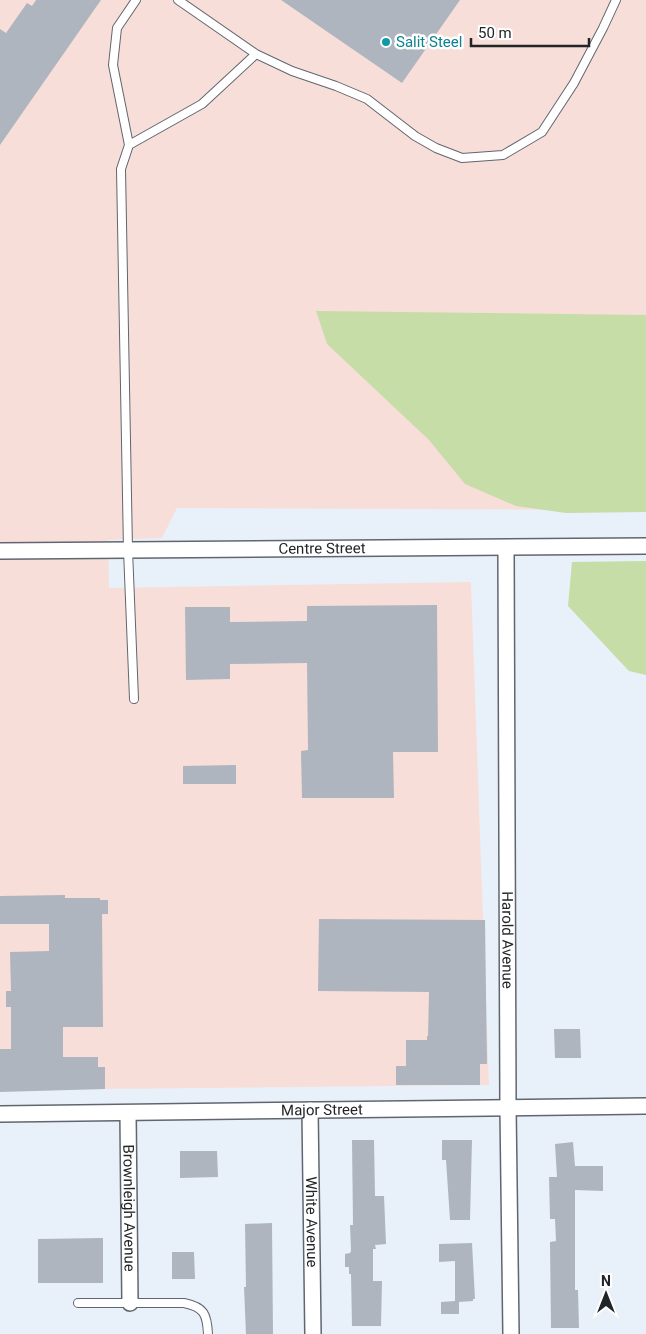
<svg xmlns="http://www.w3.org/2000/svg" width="646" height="1334" viewBox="0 0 646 1334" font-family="Roboto,sans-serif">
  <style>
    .industrial { fill: #f8ded8 }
    .green { fill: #c6dda7 }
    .building { fill: #aeb5bf }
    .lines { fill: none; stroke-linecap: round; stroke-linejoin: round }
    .service-casing { stroke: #60666f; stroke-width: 10 }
    .minor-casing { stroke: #60666f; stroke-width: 18 }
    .service { stroke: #fff; stroke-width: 8 }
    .minor { stroke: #fff; stroke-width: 15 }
    .culture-dot { fill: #0f9aa8; stroke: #fff; stroke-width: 2 }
    .labels { text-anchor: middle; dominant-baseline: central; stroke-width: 5; stroke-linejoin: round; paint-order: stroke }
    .culture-label { font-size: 15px; fill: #0d838f; stroke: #fff; text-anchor: start }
    .street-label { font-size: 15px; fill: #222528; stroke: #fff }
  </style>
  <rect width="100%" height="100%" fill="#e8f0fa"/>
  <path class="industrial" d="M 0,0 L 646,0 L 646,510 L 177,508 L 162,538 L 108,540 L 109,588 L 471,582 L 489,1085 L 0,1090 Z"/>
  <path class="green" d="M 316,311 L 646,315 L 646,512 L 566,513 L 516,506 L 465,484 L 429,440 L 327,344 Z
    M 646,561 L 646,675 L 629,671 L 568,606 L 572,562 Z"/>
  <path class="building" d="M 36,0 L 101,0 L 0,145 L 0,29 L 6,33 L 27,3 L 32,6 Z
    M 281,0 L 460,0 L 402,83 Z
    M 437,605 L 438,752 L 393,752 L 394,798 L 302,798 L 301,751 L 308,750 L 307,663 L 230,664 L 230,679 L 186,680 L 185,607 L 230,607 L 230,622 L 307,621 L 307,606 Z
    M 236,765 L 236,784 L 183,784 L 183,766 Z
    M 65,895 L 65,898 L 100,898 L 100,900 L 108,900 L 108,914 L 102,914 L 103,1027 L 63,1027 L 63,1057 L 98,1057 L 98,1067 L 105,1067 L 105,1089 L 0,1092 L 0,1049 L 11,1049 L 11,1007 L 6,1007 L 6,991 L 11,991 L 10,952 L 49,951 L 49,924 L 0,924 L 0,896 Z
    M 319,919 L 485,920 L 487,1064 L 480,1064 L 480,1085 L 396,1085 L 396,1066 L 406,1066 L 406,1040 L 427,1040 L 427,1036 L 428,1036 L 429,992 L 318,991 Z
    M 554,1029 L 580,1029 L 581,1058 L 555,1058 Z
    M 352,1140 L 374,1140 L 375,1196 L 384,1196 L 386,1244 L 375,1245 L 376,1249 L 373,1249 L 373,1281 L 382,1281 L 381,1326 L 352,1326 L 351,1274 L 349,1274 L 349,1267 L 345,1267 L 345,1254 L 350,1253 L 351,1251 L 350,1225 L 353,1225 Z
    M 442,1140 L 472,1140 L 470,1220 L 450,1220 L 446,1160 L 442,1160 Z
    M 573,1142 L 575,1166 L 603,1166 L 603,1191 L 575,1190 L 575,1290 L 578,1290 L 579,1328 L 551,1328 L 550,1242 L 556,1241 L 555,1219 L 550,1219 L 549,1177 L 557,1177 L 555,1144 Z
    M 180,1151 L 217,1151 L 218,1177 L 180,1178 Z
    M 272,1223 L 273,1334 L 246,1334 L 244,1287 L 246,1287 L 245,1224 Z
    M 103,1238 L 103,1283 L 38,1283 L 38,1239 Z
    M 472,1243 L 475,1299 L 473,1299 L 473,1301 L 459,1302 L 459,1314 L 441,1314 L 441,1302 L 455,1301 L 455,1261 L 439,1262 L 439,1244 Z
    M 172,1252 L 194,1252 L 195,1279 L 172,1279 Z"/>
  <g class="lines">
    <g class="service-casing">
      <path id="service" d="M 178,0 L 256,54 L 292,71 L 336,86 L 367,99 L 415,136 L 436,148 L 462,158 L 503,155 L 542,132 L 574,83 L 603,28 L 616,0
        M 129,145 L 113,65 L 117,28 L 136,0
        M 134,699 L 128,550 L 121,169 L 129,145 L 202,104 L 256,54
        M 78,1303 L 184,1303 C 204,1307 207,1314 208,1334"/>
    </g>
    <g class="minor-casing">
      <g id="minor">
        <path id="s1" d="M 506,548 L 508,1108 L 511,1334"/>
        <path id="s2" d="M 0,551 L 646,546"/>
        <path id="s3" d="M 310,1110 L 313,1334"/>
        <path id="s4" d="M 128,1113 L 130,1303"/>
        <path id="s5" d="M 0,1114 L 646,1106"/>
      </g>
    </g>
    <use href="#service" class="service"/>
    <use href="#minor" class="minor"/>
  </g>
  <circle class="culture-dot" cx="386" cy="42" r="5"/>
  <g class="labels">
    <g class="culture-label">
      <text x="396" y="42">Salit Steel</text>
    </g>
    <g class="street-label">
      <text stroke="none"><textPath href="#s2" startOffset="322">Centre Street</textPath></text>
      <text stroke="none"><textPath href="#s1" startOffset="392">Harold Avenue</textPath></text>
      <text stroke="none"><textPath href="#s5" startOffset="322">Major Street</textPath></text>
      <text stroke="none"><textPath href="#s4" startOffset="95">Brownleigh Avenue</textPath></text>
      <text stroke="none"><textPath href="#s3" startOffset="112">White Avenue</textPath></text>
    </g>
  </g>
  <g transform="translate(606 1294)" stroke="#ffffff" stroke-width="4" paint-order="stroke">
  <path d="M0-4L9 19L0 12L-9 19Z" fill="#222528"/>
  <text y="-8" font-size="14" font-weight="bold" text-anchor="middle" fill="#222528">N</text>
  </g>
  <path d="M471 38v8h118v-8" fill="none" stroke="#222528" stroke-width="2.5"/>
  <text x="478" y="38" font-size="15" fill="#222528" stroke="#ffffff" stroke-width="4" paint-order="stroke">50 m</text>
</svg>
